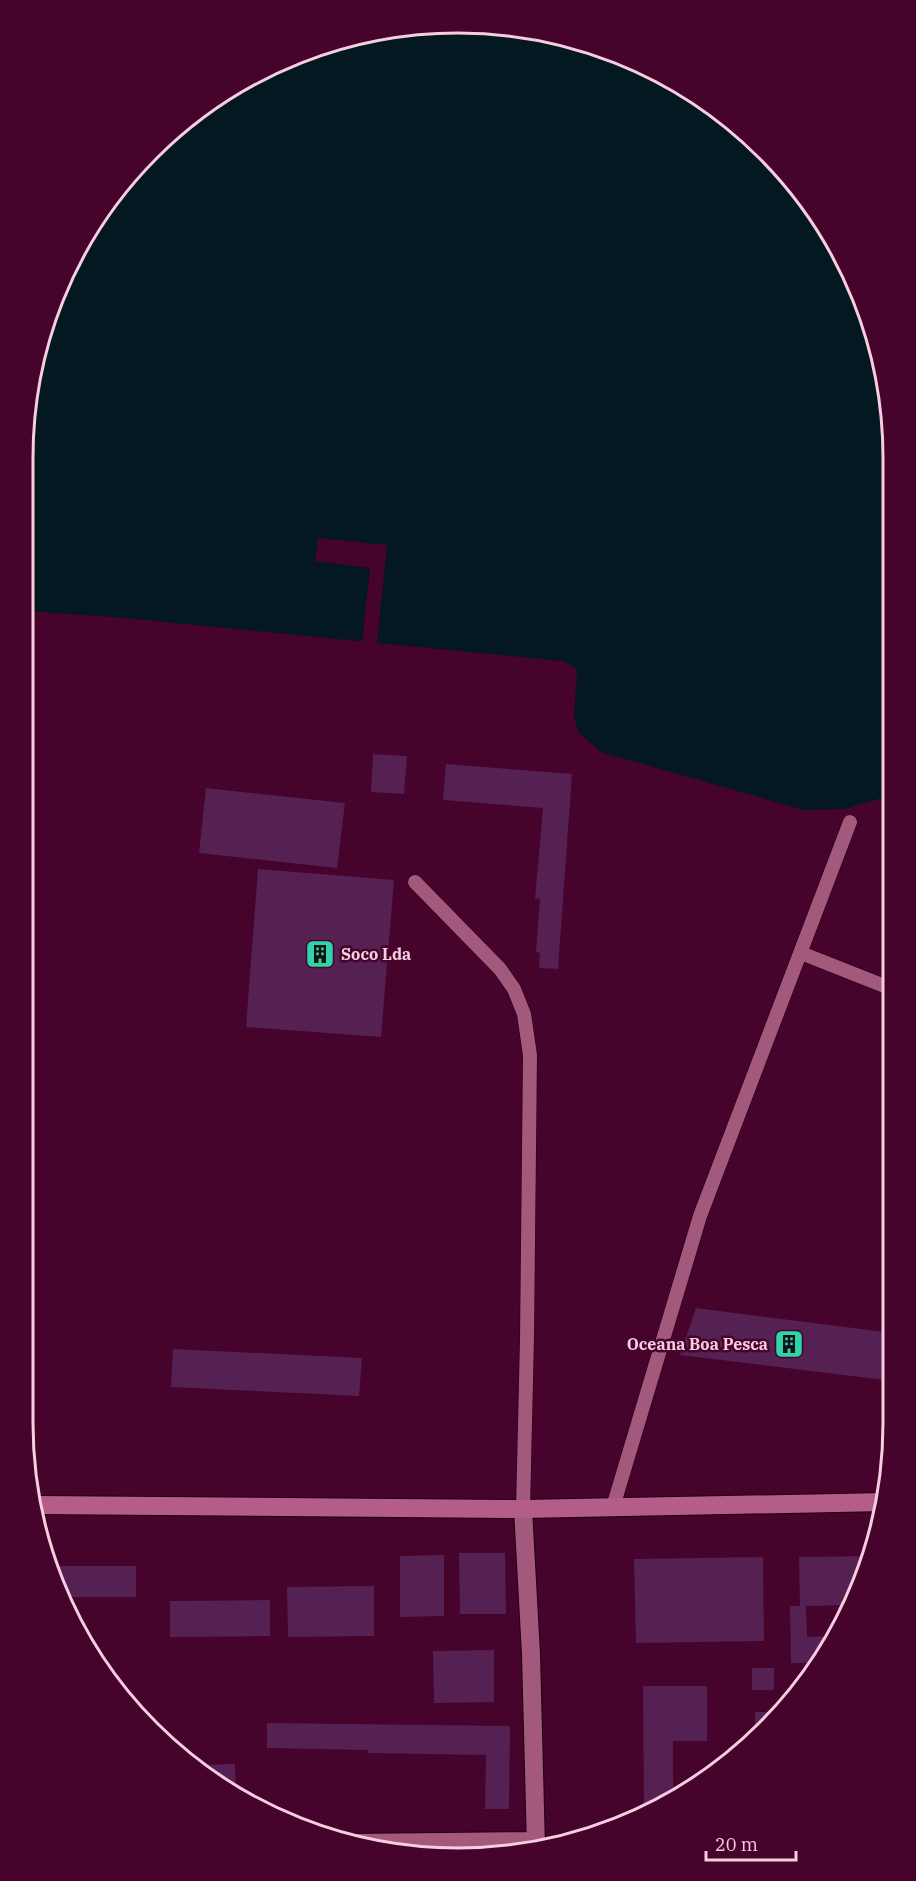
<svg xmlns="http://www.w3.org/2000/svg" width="916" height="1881" viewBox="0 0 916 1881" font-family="'IBM Plex Serif',serif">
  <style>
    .water { fill: #031821 }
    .pier { fill: #46032c }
    .building { fill: #552052 }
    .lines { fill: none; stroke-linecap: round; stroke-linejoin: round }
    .lane-casing { stroke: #200112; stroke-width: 15 }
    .street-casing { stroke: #200112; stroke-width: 20 }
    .secondary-casing { stroke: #200112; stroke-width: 20 }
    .lane { stroke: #a2597c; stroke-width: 14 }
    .street { stroke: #a2597c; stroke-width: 18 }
    .secondary { stroke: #b45d88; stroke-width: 18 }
    .labels { text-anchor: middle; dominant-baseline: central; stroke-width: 5; stroke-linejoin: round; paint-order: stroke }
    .poi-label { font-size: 16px; font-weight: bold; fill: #f7cee0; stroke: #46032c; text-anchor: start }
    .rim { fill: none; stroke: #f7cee0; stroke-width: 3 }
  </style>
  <rect width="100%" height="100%" fill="#46032c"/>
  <path class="water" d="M 458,23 L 543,31 L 625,56 L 723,113 L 804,193 L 860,292 L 890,401 L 891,795 L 845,809 L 804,810 L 601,752 L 579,733 L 574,718 L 577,670 L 569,664 L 561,661 L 114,617 L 23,611 L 23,458 L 31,373 L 56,291 L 96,216 L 150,150 L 216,96 L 292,56 L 373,31 Z"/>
  <path class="pier" d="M 318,538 L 387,545 L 377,643 L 362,642 L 370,568 L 315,561 Z"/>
  <path class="building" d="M 373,754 L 407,756 L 404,794 L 371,792 Z
    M 446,764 L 572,774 L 558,969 L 539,968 L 540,953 L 536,952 L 540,898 L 535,899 L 543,808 L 443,800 Z
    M 206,788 L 345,803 L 337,868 L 199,853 Z
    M 258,869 L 394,880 L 381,1037 L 246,1027 Z
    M 696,1308 L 893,1333 L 893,1381 L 680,1355 Z
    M 173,1349 L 362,1358 L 359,1396 L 171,1387 Z
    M 459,1553 L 505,1553 L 506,1614 L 460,1614 Z
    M 444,1555 L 444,1616 L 400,1617 L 400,1556 Z
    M 871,1556 L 860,1590 L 851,1605 L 806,1606 L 807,1637 L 831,1636 L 815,1663 L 791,1663 L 790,1606 L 800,1606 L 799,1557 Z
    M 763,1557 L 764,1641 L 636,1643 L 634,1559 Z
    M 47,1566 L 136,1566 L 136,1597 L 64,1597 Z
    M 374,1586 L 374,1636 L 288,1637 L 287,1587 Z
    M 270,1600 L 270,1636 L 170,1637 L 170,1601 Z
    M 494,1650 L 494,1702 L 434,1703 L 433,1651 Z
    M 752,1668 L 774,1668 L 774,1690 L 752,1690 Z
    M 643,1686 L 707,1686 L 707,1741 L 673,1741 L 673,1800 L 651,1813 L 644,1816 Z
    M 755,1712 L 781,1712 L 781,1714 L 755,1738 Z
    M 267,1723 L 510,1726 L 509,1809 L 485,1809 L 486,1755 L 368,1753 L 368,1750 L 267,1748 Z
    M 235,1764 L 236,1790 L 225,1790 L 216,1785 L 194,1765 Z"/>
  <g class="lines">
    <g class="lane-casing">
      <path id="lane" d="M 415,882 L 500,969 L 514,989 L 524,1014 L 530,1055 L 527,1338 L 523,1509
        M 801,953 L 892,989
        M 613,1507 L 700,1216 L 850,822"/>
    </g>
    <g class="street-casing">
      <path id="street" d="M 523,1509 L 531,1654 L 536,1848
        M 350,1843 L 536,1841"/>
    </g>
    <g class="secondary-casing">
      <path id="secondary" d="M 36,1505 L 523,1509 L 886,1502"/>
    </g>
    <use href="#lane" class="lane"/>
    <use href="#street" class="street"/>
    <use href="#secondary" class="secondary"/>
  </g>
  <defs>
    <g id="building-square" transform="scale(1.5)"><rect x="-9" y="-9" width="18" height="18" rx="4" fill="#2fd4aa" stroke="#46032c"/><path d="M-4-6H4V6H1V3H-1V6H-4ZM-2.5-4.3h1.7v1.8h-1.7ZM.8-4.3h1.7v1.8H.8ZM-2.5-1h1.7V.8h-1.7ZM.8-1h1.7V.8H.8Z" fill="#111"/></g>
  </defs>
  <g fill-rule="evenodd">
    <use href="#building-square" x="320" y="954"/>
    <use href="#building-square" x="789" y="1344"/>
  </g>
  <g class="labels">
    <g class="poi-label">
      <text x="341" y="954">Soco Lda</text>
      <text x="768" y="1344" text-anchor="end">Oceana Boa Pesca</text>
    </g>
  </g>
  <path d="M0 0H916V1881H0ZM458 33H458A425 425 0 0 1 883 458V1423A425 425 0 0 1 458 1848H458A425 425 0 0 1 33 1423V458A425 425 0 0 1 458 33Z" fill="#46032c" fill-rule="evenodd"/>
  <path class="rim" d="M458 33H458A425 425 0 0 1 883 458V1423A425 425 0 0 1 458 1848H458A425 425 0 0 1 33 1423V458A425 425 0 0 1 458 33Z"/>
  <path d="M706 1851v9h90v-9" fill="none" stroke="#f7cee0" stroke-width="3"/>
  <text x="715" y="1851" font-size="18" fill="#f7cee0" stroke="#46032c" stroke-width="4.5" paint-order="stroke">20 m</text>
</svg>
